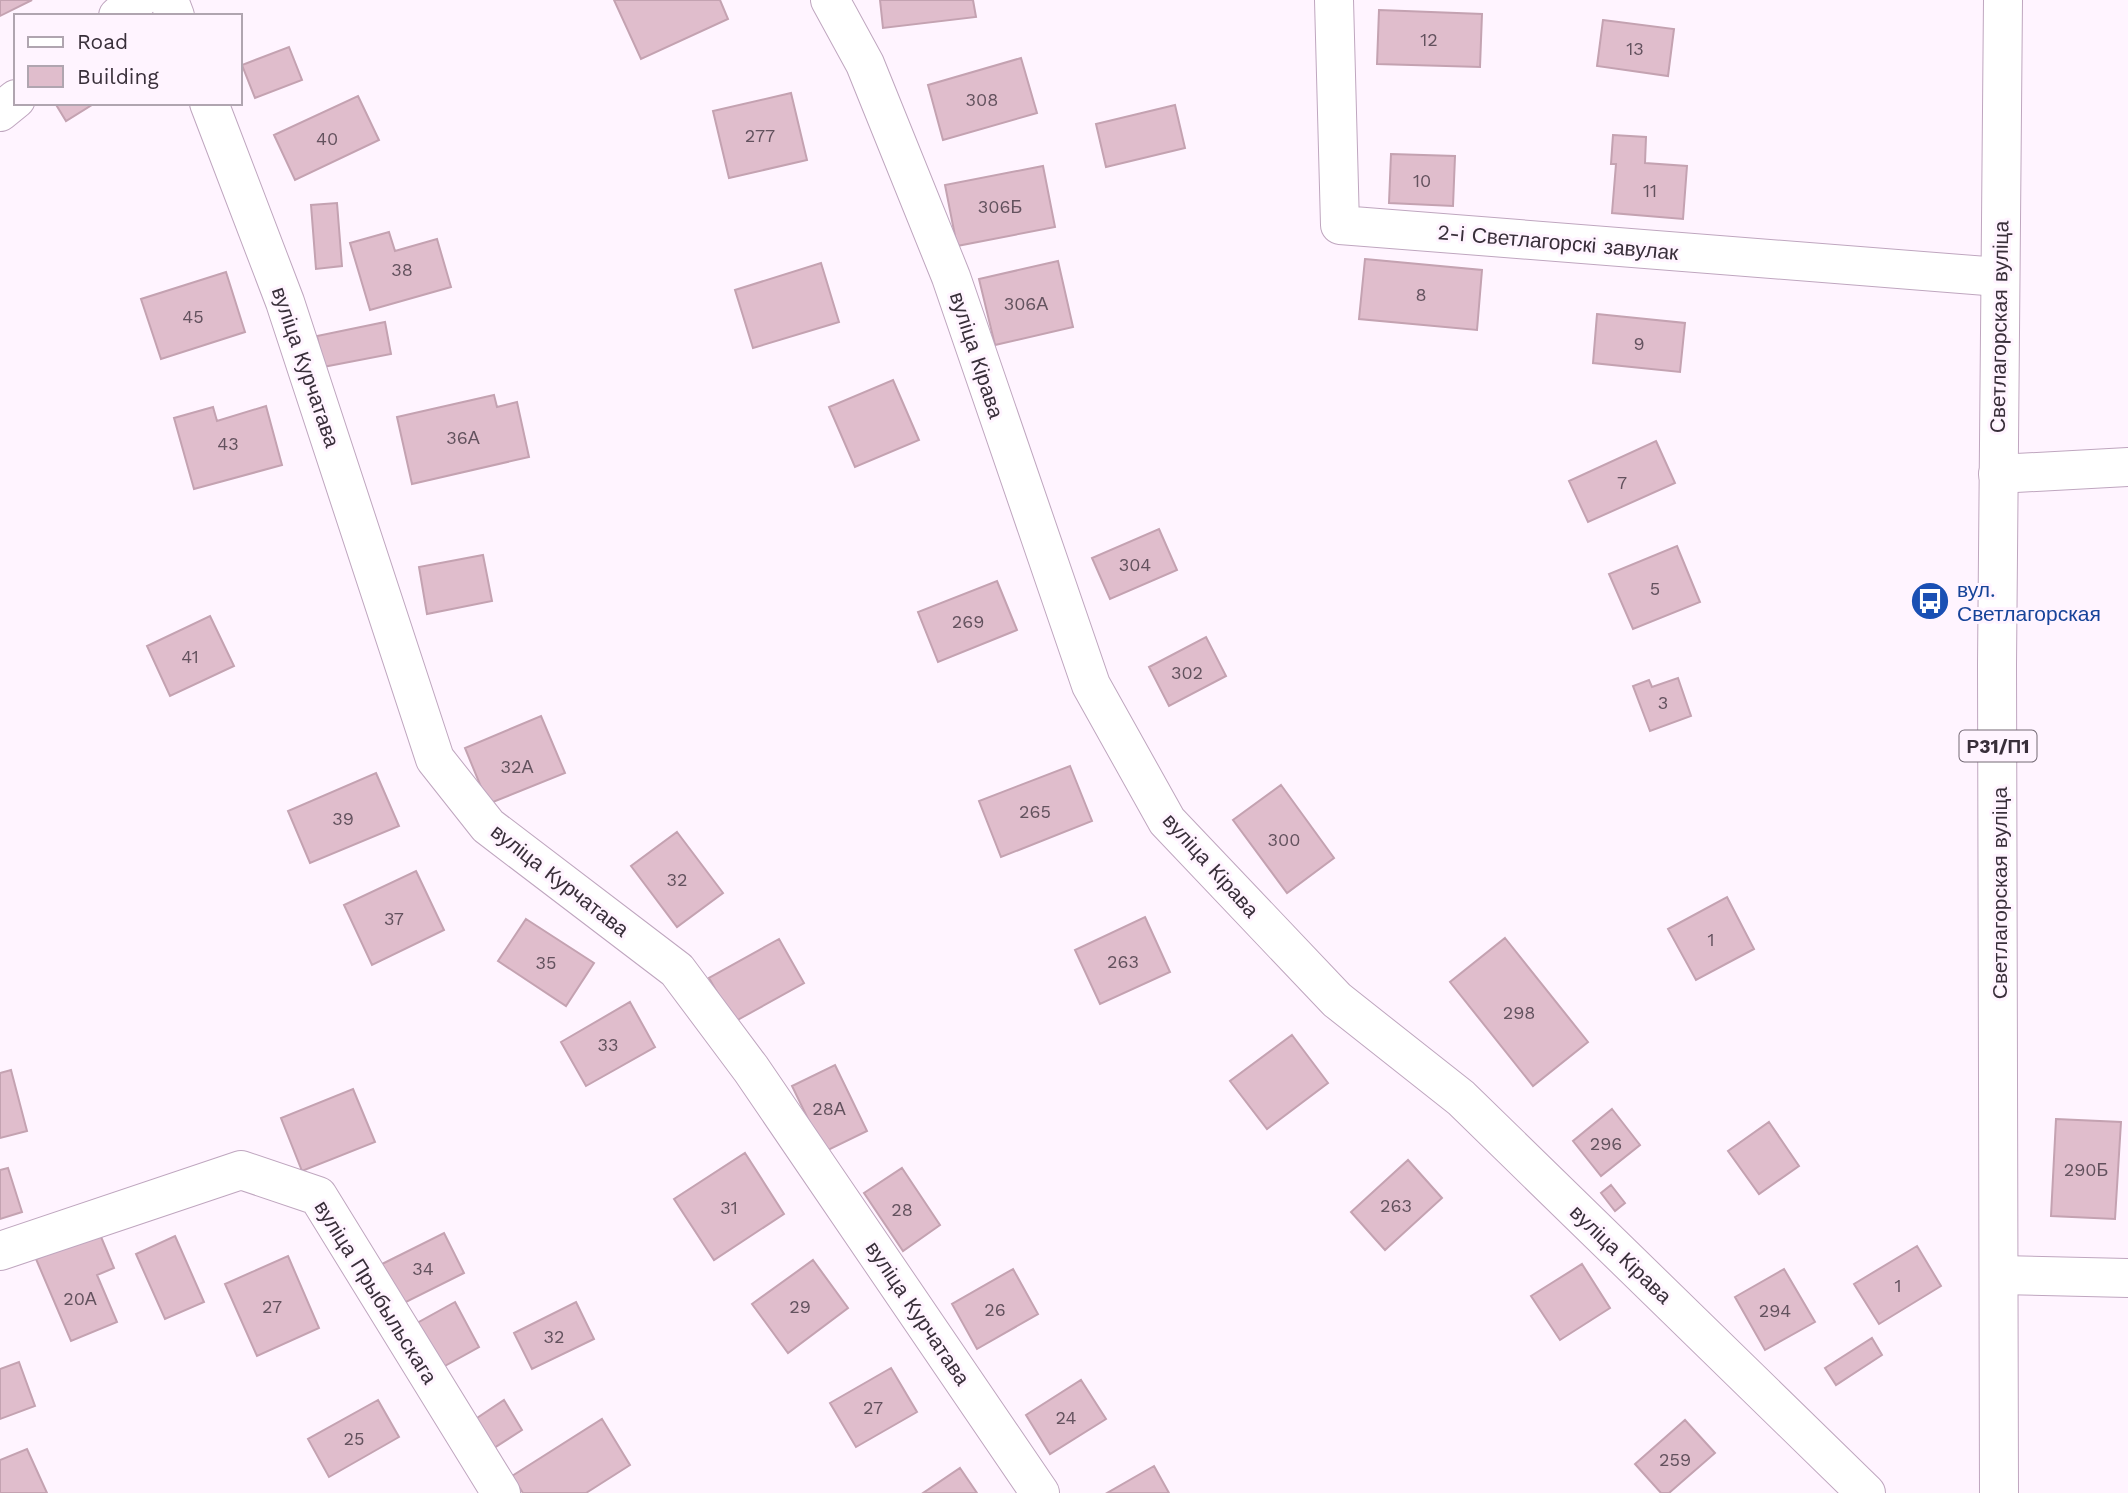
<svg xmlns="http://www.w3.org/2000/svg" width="2128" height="1493" viewBox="0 0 2128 1493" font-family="'Work Sans',sans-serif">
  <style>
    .building { fill: #e0bdcc; stroke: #c4a2b1; stroke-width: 2 }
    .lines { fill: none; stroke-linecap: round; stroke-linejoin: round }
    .street-casing { stroke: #bfa6bf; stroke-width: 40 }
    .primary-casing { stroke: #bfa6bf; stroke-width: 40 }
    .street { stroke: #fff; stroke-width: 38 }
    .primary { stroke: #fff; stroke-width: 38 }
    .labels { text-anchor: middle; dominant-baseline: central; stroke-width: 6; stroke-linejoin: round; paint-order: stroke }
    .number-label { font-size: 18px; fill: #63525e }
    .shield { fill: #fff4ff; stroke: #746a75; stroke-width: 2 }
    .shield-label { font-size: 19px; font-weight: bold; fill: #392f3a }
    .street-label { font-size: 21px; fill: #392f3a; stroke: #fff4ff }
    .transit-label { font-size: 21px; fill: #164399; stroke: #fff4ff; text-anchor: start }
  </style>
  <rect width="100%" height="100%" fill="#fff4ff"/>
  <path class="building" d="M 0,0 L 32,0 L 0,16 Z
    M 614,0 L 720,0 L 728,19 L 641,59 Z
    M 880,0 L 973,0 L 976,17 L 883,28 Z
    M 1379,10 L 1482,14 L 1480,67 L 1377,64 Z
    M 1603,20 L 1674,29 L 1668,76 L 1597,66 Z
    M 289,47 L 302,80 L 255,98 L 242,65 Z
    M 1021,58 L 1037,113 L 943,140 L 928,85 Z
    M 791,93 L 807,160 L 729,178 L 713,111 Z
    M 358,96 L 379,140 L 295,180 L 274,135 Z
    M 55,103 L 95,103 L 66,121 Z
    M 1175,105 L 1185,148 L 1106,167 L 1096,124 Z
    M 1613,135 L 1646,137 L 1645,163 L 1687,166 L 1683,219 L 1612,213 L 1616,164 L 1611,164 Z
    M 1391,154 L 1455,156 L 1453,206 L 1389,203 Z
    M 1043,166 L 1055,227 L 957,246 L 945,185 Z
    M 337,203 L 342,266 L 316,269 L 311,205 Z
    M 389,232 L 395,251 L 437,239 L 451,287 L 370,310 L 350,243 Z
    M 1365,259 L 1482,270 L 1477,330 L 1359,319 Z
    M 1058,261 L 1073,327 L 995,345 L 979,279 Z
    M 821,263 L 839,322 L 753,348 L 735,290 Z
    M 226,272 L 245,332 L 161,359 L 141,299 Z
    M 1597,314 L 1685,323 L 1680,372 L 1593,363 Z
    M 385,322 L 391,354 L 323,367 L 317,336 Z
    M 893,380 L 919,440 L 855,467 L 829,407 Z
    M 494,395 L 497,407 L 517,402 L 529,457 L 412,484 L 397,417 Z
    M 266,406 L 282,465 L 194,489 L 174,418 L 213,407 L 217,421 Z
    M 1656,441 L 1675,483 L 1588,522 L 1569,481 Z
    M 1159,529 L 1177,570 L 1110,599 L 1092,558 Z
    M 1677,546 L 1700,602 L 1633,629 L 1609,574 Z
    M 483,555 L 492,601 L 427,614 L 419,567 Z
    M 997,581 L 1017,630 L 938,662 L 918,612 Z
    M 210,616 L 234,666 L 170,696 L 147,646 Z
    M 1206,637 L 1226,676 L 1169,706 L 1149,667 Z
    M 1678,678 L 1691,716 L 1650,731 L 1633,686 L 1649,680 L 1652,687 Z
    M 541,716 L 565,773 L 488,804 L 465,748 Z
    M 1070,766 L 1092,821 L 1001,857 L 979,801 Z
    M 376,773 L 399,826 L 310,863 L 288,811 Z
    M 1281,785 L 1334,858 L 1287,893 L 1233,820 Z
    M 677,832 L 723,893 L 677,927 L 631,866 Z
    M 416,871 L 444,930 L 372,965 L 344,905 Z
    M 1727,897 L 1754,949 L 1696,980 L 1668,929 Z
    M 1145,917 L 1170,972 L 1100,1004 L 1075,950 Z
    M 526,919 L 594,963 L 566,1006 L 498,961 Z
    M 1505,938 L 1588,1042 L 1533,1086 L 1450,982 Z
    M 779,939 L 804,983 L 734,1022 L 709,978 Z
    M 630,1002 L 655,1047 L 586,1086 L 561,1042 Z
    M 1292,1035 L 1328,1083 L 1267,1129 L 1230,1081 Z
    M 835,1065 L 867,1131 L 824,1152 L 792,1086 Z
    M 11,1070 L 27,1131 L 0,1138 L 0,1073 Z
    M 353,1089 L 375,1142 L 302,1171 L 281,1118 Z
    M 1612,1109 L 1640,1145 L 1601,1176 L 1573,1141 Z
    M 2056,1119 L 2121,1122 L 2115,1219 L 2051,1216 Z
    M 1769,1122 L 1799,1166 L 1759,1194 L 1728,1151 Z
    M 745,1153 L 784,1214 L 714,1260 L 674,1199 Z
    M 1408,1160 L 1442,1198 L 1385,1250 L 1351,1212 Z
    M 8,1168 L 22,1212 L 0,1219 L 0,1170 Z
    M 902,1168 L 940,1225 L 903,1251 L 864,1193 Z
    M 1611,1185 L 1625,1203 L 1615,1211 L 1601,1193 Z
    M 99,1232 L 114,1268 L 97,1275 L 117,1322 L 71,1341 L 36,1259 Z
    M 444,1233 L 464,1273 L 402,1304 L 382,1264 Z
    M 175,1236 L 204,1302 L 165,1319 L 136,1254 Z
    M 1917,1246 L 1941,1286 L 1879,1324 L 1854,1284 Z
    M 288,1256 L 319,1328 L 257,1356 L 225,1284 Z
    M 813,1260 L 848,1308 L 788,1353 L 752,1304 Z
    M 1582,1264 L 1610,1308 L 1560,1340 L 1531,1296 Z
    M 1013,1269 L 1038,1314 L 977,1349 L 952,1304 Z
    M 1784,1269 L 1815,1322 L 1765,1350 L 1735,1297 Z
    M 455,1302 L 479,1347 L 434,1372 L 410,1327 Z
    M 576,1302 L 594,1339 L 532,1369 L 514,1333 Z
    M 1872,1338 L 1882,1355 L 1836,1385 L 1825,1368 Z
    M 19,1362 L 35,1406 L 0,1419 L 0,1369 Z
    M 891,1368 L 917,1412 L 856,1447 L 830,1403 Z
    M 1081,1380 L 1106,1419 L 1050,1454 L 1026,1415 Z
    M 378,1400 L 399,1437 L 329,1477 L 308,1439 Z
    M 504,1400 L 522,1430 L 483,1455 L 465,1426 Z
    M 602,1419 L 630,1465 L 586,1493 L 523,1493 L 512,1476 Z
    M 1685,1420 L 1715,1453 L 1669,1493 L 1661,1493 L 1635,1464 Z
    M 27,1449 L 47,1493 L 0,1493 L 0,1460 Z
    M 1154,1466 L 1169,1493 L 1107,1493 Z
    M 960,1468 L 977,1493 L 923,1493 Z"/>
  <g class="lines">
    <g class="street-casing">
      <path id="street" d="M 169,0 L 175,16
        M 830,0 L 865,64 L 951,277 L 1091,685 L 1167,821 L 1337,1000 L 1461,1098 L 1866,1493
        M 1334,0 L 1340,225 L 1999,277
        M 118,16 L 138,0
        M 209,103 L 285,302 L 435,759 L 488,826 L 677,970 L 751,1069 L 1040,1493
        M 0,112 L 16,99
        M 1998,474 L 2128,467
        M 0,1251 L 241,1170 L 318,1196 L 501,1493
        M 2000,1275 L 2128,1278"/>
    </g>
    <g class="primary-casing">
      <path id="primary" d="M 1999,1493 L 1997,665 L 2003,0"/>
    </g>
    <use href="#street" class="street"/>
    <use href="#primary" class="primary"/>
  </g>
  <defs>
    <g id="bus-disc" transform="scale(2.0125)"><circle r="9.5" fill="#1a4fb4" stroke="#fff4ff"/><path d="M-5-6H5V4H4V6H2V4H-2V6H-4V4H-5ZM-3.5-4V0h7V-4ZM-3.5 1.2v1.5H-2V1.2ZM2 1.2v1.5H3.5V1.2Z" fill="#fff"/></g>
  </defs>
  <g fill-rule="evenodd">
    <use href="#bus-disc" x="1930" y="601"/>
  </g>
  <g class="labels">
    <g class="number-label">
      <text x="1429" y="39">12</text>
      <text x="1635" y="48">13</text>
      <text x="982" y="99">308</text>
      <text x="760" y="135">277</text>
      <text x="327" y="138">40</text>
      <text x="1422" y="180">10</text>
      <text x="1650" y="190">11</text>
      <text x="1000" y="206">306Б</text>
      <text x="402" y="269">38</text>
      <text x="1421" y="294">8</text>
      <text x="1026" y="303">306А</text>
      <text x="193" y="316">45</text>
      <text x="1639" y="343">9</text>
      <text x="463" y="437">36А</text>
      <text x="228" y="443">43</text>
      <text x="1622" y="482">7</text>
      <text x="1135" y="564">304</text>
      <text x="1655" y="588">5</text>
      <text x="968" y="621">269</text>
      <text x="190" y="656">41</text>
      <text x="1187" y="672">302</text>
      <text x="1663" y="702">3</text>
      <text x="517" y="766">32А</text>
      <text x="1035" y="811">265</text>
      <text x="343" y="818">39</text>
      <text x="1284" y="839">300</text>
      <text x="677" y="879">32</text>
      <text x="394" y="918">37</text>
      <text x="1711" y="939">1</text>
      <text x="1123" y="961">263</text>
      <text x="546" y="962">35</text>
      <text x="1519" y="1012">298</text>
      <text x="608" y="1044">33</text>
      <text x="829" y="1108">28А</text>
      <text x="1606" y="1143">296</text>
      <text x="2086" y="1169">290Б</text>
      <text x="1396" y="1205">263</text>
      <text x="729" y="1207">31</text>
      <text x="902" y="1209">28</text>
      <text x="423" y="1268">34</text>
      <text x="1898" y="1285">1</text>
      <text x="80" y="1298">20А</text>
      <text x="272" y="1306">27</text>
      <text x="800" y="1306">29</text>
      <text x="995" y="1309">26</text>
      <text x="1775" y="1310">294</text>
      <text x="554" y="1336">32</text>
      <text x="873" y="1407">27</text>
      <text x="1066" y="1417">24</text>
      <text x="354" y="1438">25</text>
      <text x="1675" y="1459">259</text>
    </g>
    <rect class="shield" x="1959.5" y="730.5" width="77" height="31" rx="5"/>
    <g class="shield-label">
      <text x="1998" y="746">Р31/П1</text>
    </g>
    <g class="street-label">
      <text transform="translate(1558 242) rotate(5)">2-і Светлагорскі завулак</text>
      <text transform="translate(1999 327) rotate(-89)">Светлагорская вуліца</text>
      <text transform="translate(977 355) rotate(72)">вуліца Кірава</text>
      <text transform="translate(306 367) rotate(71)">вуліца Курчатава</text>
      <text transform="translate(1211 865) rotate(48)">вуліца Кірава</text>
      <text transform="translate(560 880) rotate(38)">вуліца Курчатава</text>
      <text transform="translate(1999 893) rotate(-90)">Светлагорская вуліца</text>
      <text transform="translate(1621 1254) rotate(44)">вуліца Кірава</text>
      <text transform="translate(376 1292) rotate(58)">вуліца Прыбыльскага</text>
      <text transform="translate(918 1313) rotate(56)">вуліца Курчатава</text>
    </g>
    <g class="transit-label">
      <text x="1957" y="589">вул.<tspan x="1957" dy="24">Светлагорская</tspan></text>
    </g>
  </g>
  <rect x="14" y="14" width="228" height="91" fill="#fff4ff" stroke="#b0a5b0" stroke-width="2"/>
  <rect x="28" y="37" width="35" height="10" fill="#ffffff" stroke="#b0a5b0" stroke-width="2"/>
  <text x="77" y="49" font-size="21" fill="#392f3a">Road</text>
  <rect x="28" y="66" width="35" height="21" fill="#e0bdcc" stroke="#b0a5b0" stroke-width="2"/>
  <text x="77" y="84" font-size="21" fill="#392f3a">Building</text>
</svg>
